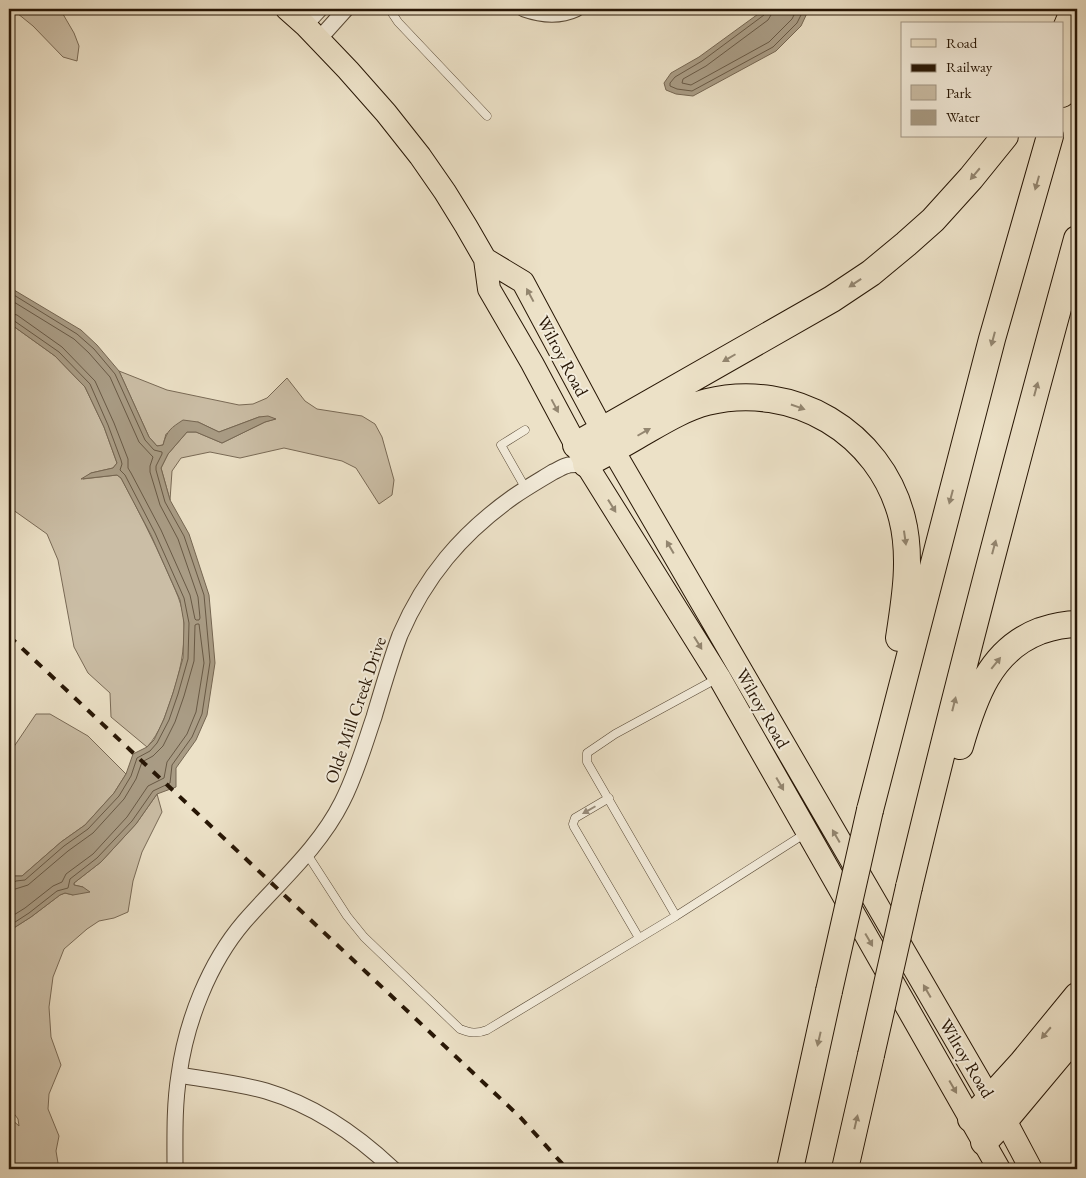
<svg xmlns="http://www.w3.org/2000/svg" width="1086" height="1178" viewBox="0 0 1086 1178" font-family="'EB Garamond',serif">
  <style>
    .green { fill: #cbbea6; stroke: #796a56 }
    .water { fill: #a99c85; stroke: #756652 }
    .lines { fill: none; stroke-linecap: round; stroke-linejoin: round }
    .shore { stroke: #685945; stroke-width: 1 }
    .service-casing { stroke: #584936; stroke-width: 9 }
    .minor-casing { stroke: #584936; stroke-width: 17 }
    .primary-casing { stroke: #271605; stroke-width: 24 }
    .motorway-casing { stroke: #271605; stroke-width: 28 }
    .service { stroke: #f3ecdb; stroke-width: 8 }
    .minor { stroke: #f3ecdb; stroke-width: 15 }
    .primary { stroke: #ece1c7; stroke-width: 22 }
    .motorway { stroke: #ece1c7; stroke-width: 26 }
    .rail { stroke: #271605; stroke-width: 4; stroke-dasharray: 9 9; stroke-linecap: butt }
    .motorway-bridge-casing { stroke: #271605; stroke-width: 28; stroke-linecap: butt }
    .motorway-bridge { stroke: #ece1c7; stroke-width: 26 }
    .oneway { fill: #938670 }
    .oneway2 { fill: #978c7b }
    .labels { text-anchor: middle; dominant-baseline: central; stroke-width: 4; stroke-linejoin: round; paint-order: stroke }
    .street-label { font-size: 18px; fill: #271605; stroke: #f3ecdb }
  </style>
  <rect width="100%" height="100%" fill="#ece1c7"/>
  <filter id="stains"><feTurbulence type="fractalNoise" baseFrequency=".004" numOctaves="4"/><feColorMatrix values="0 0 0 0 .2 0 0 0 0 .09 0 0 0 0 .02 0 0 0 .5 -.17"/></filter>
  <radialGradient id="worn" r=".72"><stop offset=".6" stop-color="#630" stop-opacity="0"/><stop offset="1" stop-color="#630" stop-opacity=".3"/></radialGradient>
  <path class="green" d="M 12,9 L 60,9 L 74,33 L 79,46 L 77,61 L 63,57 L 33,26 Z
    M 9,323 L 55,356 L 85,387 L 104,427 L 117,463 L 113,468 L 91,473 L 83,479 L 117,475 L 121,478 C 137,508 153,539 167,571 C 174,588 184,605 184,625 C 185,649 180,673 172,696 C 166,714 160,733 147,747 L 111,717 L 110,693 L 88,673 L 74,647 L 58,560 L 47,534 L 9,507 Z
    M 119,371 L 167,390 L 239,405 L 253,404 L 267,398 L 287,378 L 305,401 L 317,409 L 362,416 L 375,424 L 382,437 L 394,480 L 392,495 L 379,504 L 356,468 L 342,461 L 284,448 L 240,458 L 210,452 L 181,458 L 172,471 L 170,500 L 161,468 L 168,454 L 187,432 L 196,432 L 222,443 L 265,422 L 275,419 L 259,417 L 219,432 L 198,422 L 166,434 L 163,445 L 157,446 L 149,437 Z
    M 36,714 L 50,714 L 88,736 L 126,774 L 114,793 L 85,825 L 61,842 L 22,876 L 12,876 L 9,883 L 9,753 L 11,751 Z
    M 157,794 L 162,812 L 142,852 L 133,881 L 128,912 L 114,918 L 99,921 L 87,929 L 64,949 L 53,977 L 49,1007 L 51,1037 L 61,1065 L 49,1094 L 48,1109 L 59,1136 L 56,1151 L 59,1169 L 15,1169 L 9,1152 L 9,1117 L 19,1126 L 18,1119 L 9,1107 L 9,931 L 31,917 L 60,895 L 65,893 L 73,895 L 83,887 L 74,885 L 74,883 L 101,862 L 136,824 Z"/>
  <path class="water" d="M 765,9 L 809,9 L 801,26 L 776,51 L 693,96 L 676,94 L 666,90 L 664,83 L 671,73 L 699,57 Z
    M 9,287 L 81,330 L 97,345 L 119,371 L 149,437 L 157,446 L 163,445 C 167,430 171,428 183,420 L 198,422 L 219,432 L 259,417 L 268,416 L 276,419 L 265,422 L 222,443 L 196,432 L 187,432 L 168,454 L 161,468 L 170,500 L 189,534 L 209,595 L 215,663 L 207,715 L 196,740 L 176,768 L 176,787 L 157,794 L 136,824 L 101,862 L 74,883 L 74,885 L 83,887 L 90,892 L 73,895 L 65,893 L 60,895 L 31,917 L 9,931 L 9,883 L 12,876 L 22,876 L 61,842 L 85,825 L 114,793 L 126,774 L 133,754 L 147,747 L 154,740 L 164,719 L 173,693 L 183,658 L 184,623 L 180,600 L 151,535 L 121,478 L 117,475 L 81,479 L 91,473 L 113,468 L 117,463 L 104,427 L 85,387 L 55,356 L 9,323 Z"/>
  <g class="lines">
    <path class="shore" d="M 766,9 L 766,12 L 764,15 L 702,61 L 675,77 L 670,83 L 670,86 L 677,89 L 692,91 L 773,47 L 797,23 L 804,9
      M 772,9 L 771,15 L 768,20 L 706,66 L 683,79 L 682,83 L 691,85 L 769,42 L 792,19 L 797,9
      M 9,292 L 77,334 L 94,349 L 115,374 L 145,440 L 154,450 L 162,452 L 162,454 L 156,466 L 156,470 L 165,502 L 184,536 L 204,595 L 210,662 L 202,714 L 192,737 L 172,765 L 170,783 L 153,791 L 132,821 L 97,858 L 70,879 L 68,888 L 57,891 L 29,913 L 9,926
      M 9,299 L 74,339 L 89,353 L 110,377 L 139,442 L 153,457 L 150,466 L 150,472 L 160,505 L 178,539 L 198,597 L 200,618 L 199,620 L 196,620 L 195,619 L 190,595 L 161,530 L 131,473 L 128,468 L 128,459 L 114,423 L 95,381 L 62,347 L 17,315 L 9,313
      M 9,319 L 13,320 L 59,352 L 90,384 L 108,425 L 121,460 L 122,464 L 120,470 L 125,475 L 155,533 L 184,598 L 189,623 L 188,659 L 178,694 L 169,720 L 157,743 L 150,751 L 137,758 L 131,776 L 119,796 L 88,829 L 64,846 L 25,880 L 16,881 L 12,884 L 9,884
      M 9,891 L 28,885 L 68,851 L 93,833 L 124,799 L 136,779 L 142,762 L 153,756 L 163,746 L 175,722 L 184,696 L 194,661 L 195,625 L 197,624 L 199,624 L 204,663 L 196,712 L 187,734 L 167,762 L 164,778 L 148,786 L 127,817 L 93,854 L 66,874 L 62,882 L 53,886 L 25,908 L 9,918"/>
    <g class="service-casing">
      <path id="service" d="M 391,9 L 392,13 L 398,22 L 487,116
        M 525,430 L 501,445 L 526,489
        M 609,798 L 575,818 L 573,824 L 574,827 L 639,938
        M 307,854 L 347,916 L 364,937 L 460,1029 C 470,1033 477,1034 487,1030 L 676,916 L 806,833
        M 676,916 L 587,762 L 587,753 L 615,734 L 718,678"/>
    </g>
    <g class="minor-casing">
      <path id="minor" d="M 524,9 C 541,15 559,17 576,9
        M 305,25 L 320,9
        M 319,39 L 346,9
        M 179,1075 C 208,1080 238,1083 266,1091 C 313,1105 357,1135 393,1169
        M 175,1169 C 175,1138 174,1106 179,1075 C 186,1022 209,963 244,922 C 278,883 319,848 342,802 C 356,775 364,746 374,717 C 382,690 390,662 400,635 C 425,577 461,534 513,497 C 526,488 540,480 553,472 C 558,470 563,466 569,465 C 574,464 580,465 586,464"/>
    </g>
    <g class="primary-casing">
      <path id="primary" d="M 287,9 L 305,25 L 348,70 L 386,113 L 420,156 L 445,192 L 466,226 L 485,259 L 489,289 L 532,363 L 586,464 L 719,677 L 999,1169
        M 485,259 L 523,282 L 613,450 L 990,1099 L 1005,1120 L 1031,1169"/>
    </g>
    <g class="motorway-casing">
      <path id="motorway" d="M 1062,38 L 1074,9
        M 1062,94 L 1077,45
        M 576,445 L 832,299 L 871,273 L 906,244 L 933,220 L 971,178 L 1005,136
        M 586,464 C 605,454 624,444 642,433 C 663,421 684,408 707,402 C 793,381 880,432 902,518 C 912,557 905,599 899,638
        M 960,746 C 974,698 990,650 1040,631 C 1052,627 1065,624 1077,624
        M 870,810 L 992,339 L 1050,136
        M 909,887 C 961,670 1018,454 1077,239
        M 971,1119 L 1022,1063 L 1077,996
        M 984,1142 L 1005,1120 L 1077,1034
        M 790,1169 L 829,991
        M 845,1169 L 871,1055"/>
    </g>
    <use href="#service" class="service"/>
    <use href="#minor" class="minor"/>
    <use href="#primary" class="primary"/>
    <use href="#motorway" class="motorway"/>
    <path class="rail" d="M 9,636 L 520,1117 L 567,1169"/>
    <g class="motorway-bridge-casing">
      <path id="motorway-bridge" d="M 829,991 L 870,810
        M 871,1055 L 909,887"/>
    </g>
    <use href="#motorway-bridge" class="motorway-bridge"/>
  </g>
  <defs><path id="oneway-solid" d="M-6-.8H1V-3.2L6.5 0L1 3.2V.8H-6Z" transform="scale(1.25)"/></defs>
  <g class="oneway">
    <use href="#oneway-solid" transform="translate(975 174) rotate(130)"/>
    <use href="#oneway-solid" transform="translate(1037 183) rotate(106)"/>
    <use href="#oneway-solid" transform="translate(855 283) rotate(146)"/>
    <use href="#oneway-solid" transform="translate(530 295) rotate(-118)"/>
    <use href="#oneway-solid" transform="translate(993 339) rotate(105)"/>
    <use href="#oneway-solid" transform="translate(729 358) rotate(150)"/>
    <use href="#oneway-solid" transform="translate(1036 389) rotate(-75)"/>
    <use href="#oneway-solid" transform="translate(555 406) rotate(62)"/>
    <use href="#oneway-solid" transform="translate(798 407) rotate(19)"/>
    <use href="#oneway-solid" transform="translate(644 432) rotate(-30)"/>
    <use href="#oneway-solid" transform="translate(951 497) rotate(105)"/>
    <use href="#oneway-solid" transform="translate(612 506) rotate(58)"/>
    <use href="#oneway-solid" transform="translate(905 538) rotate(82)"/>
    <use href="#oneway-solid" transform="translate(670 547) rotate(-120)"/>
    <use href="#oneway-solid" transform="translate(994 547) rotate(-75)"/>
    <use href="#oneway-solid" transform="translate(698 643) rotate(58)"/>
    <use href="#oneway-solid" transform="translate(996 663) rotate(-51)"/>
    <use href="#oneway-solid" transform="translate(954 704) rotate(-76)"/>
    <use href="#oneway-solid" transform="translate(780 784) rotate(60)"/>
    <use href="#oneway-solid" transform="translate(836 836) rotate(-120)"/>
    <use href="#oneway-solid" transform="translate(869 940) rotate(60)"/>
    <use href="#oneway-solid" transform="translate(927 991) rotate(-120)"/>
    <use href="#oneway-solid" transform="translate(1046 1033) rotate(130)"/>
    <use href="#oneway-solid" transform="translate(819 1039) rotate(103)"/>
    <use href="#oneway-solid" transform="translate(953 1087) rotate(60)"/>
    <use href="#oneway-solid" transform="translate(856 1122) rotate(-77)"/>
  </g>
  <use class="oneway2" href="#oneway-solid" transform="translate(589 810) rotate(150)"/>
  <g class="labels">
    <g class="street-label">
      <text transform="translate(563 356) rotate(62)">Wilroy Road</text>
      <text transform="translate(763 708) rotate(60)">Wilroy Road</text>
      <text transform="translate(355 710) rotate(-71)">Olde Mill Creek Drive</text>
      <text transform="translate(967 1058) rotate(59)">Wilroy Road</text>
    </g>
  </g>
  <rect width="1086" height="1178" fill="none" stroke="#ece1c7" stroke-width="30"/>
  <rect x="10" y="10" width="1066" height="1158" fill="none" stroke="#271605" stroke-width="2.5"/>
  <rect x="15" y="15" width="1056" height="1148" fill="none" stroke="#271605"/>
  <rect x="901" y="22" width="162" height="115" fill="#f3ecdb" stroke="#a19685"/>
  <rect x="911" y="39" width="25" height="8" fill="#ece1c7" stroke="#a19685"/>
  <text x="946" y="48" font-size="15" fill="#271605">Road</text>
  <rect x="911" y="64" width="25" height="8" fill="#271605" stroke="#a19685"/>
  <text x="946" y="72" font-size="15" fill="#271605">Railway</text>
  <rect x="911" y="85" width="25" height="15" fill="#cbbea6" stroke="#a19685"/>
  <text x="946" y="98" font-size="15" fill="#271605">Park</text>
  <rect x="911" y="110" width="25" height="15" fill="#a99c85" stroke="#a19685"/>
  <text x="946" y="122" font-size="15" fill="#271605">Water</text>
  <rect width="100%" height="100%" filter="url(#stains)"/>
  <rect width="100%" height="100%" fill="url(#worn)"/>
</svg>
